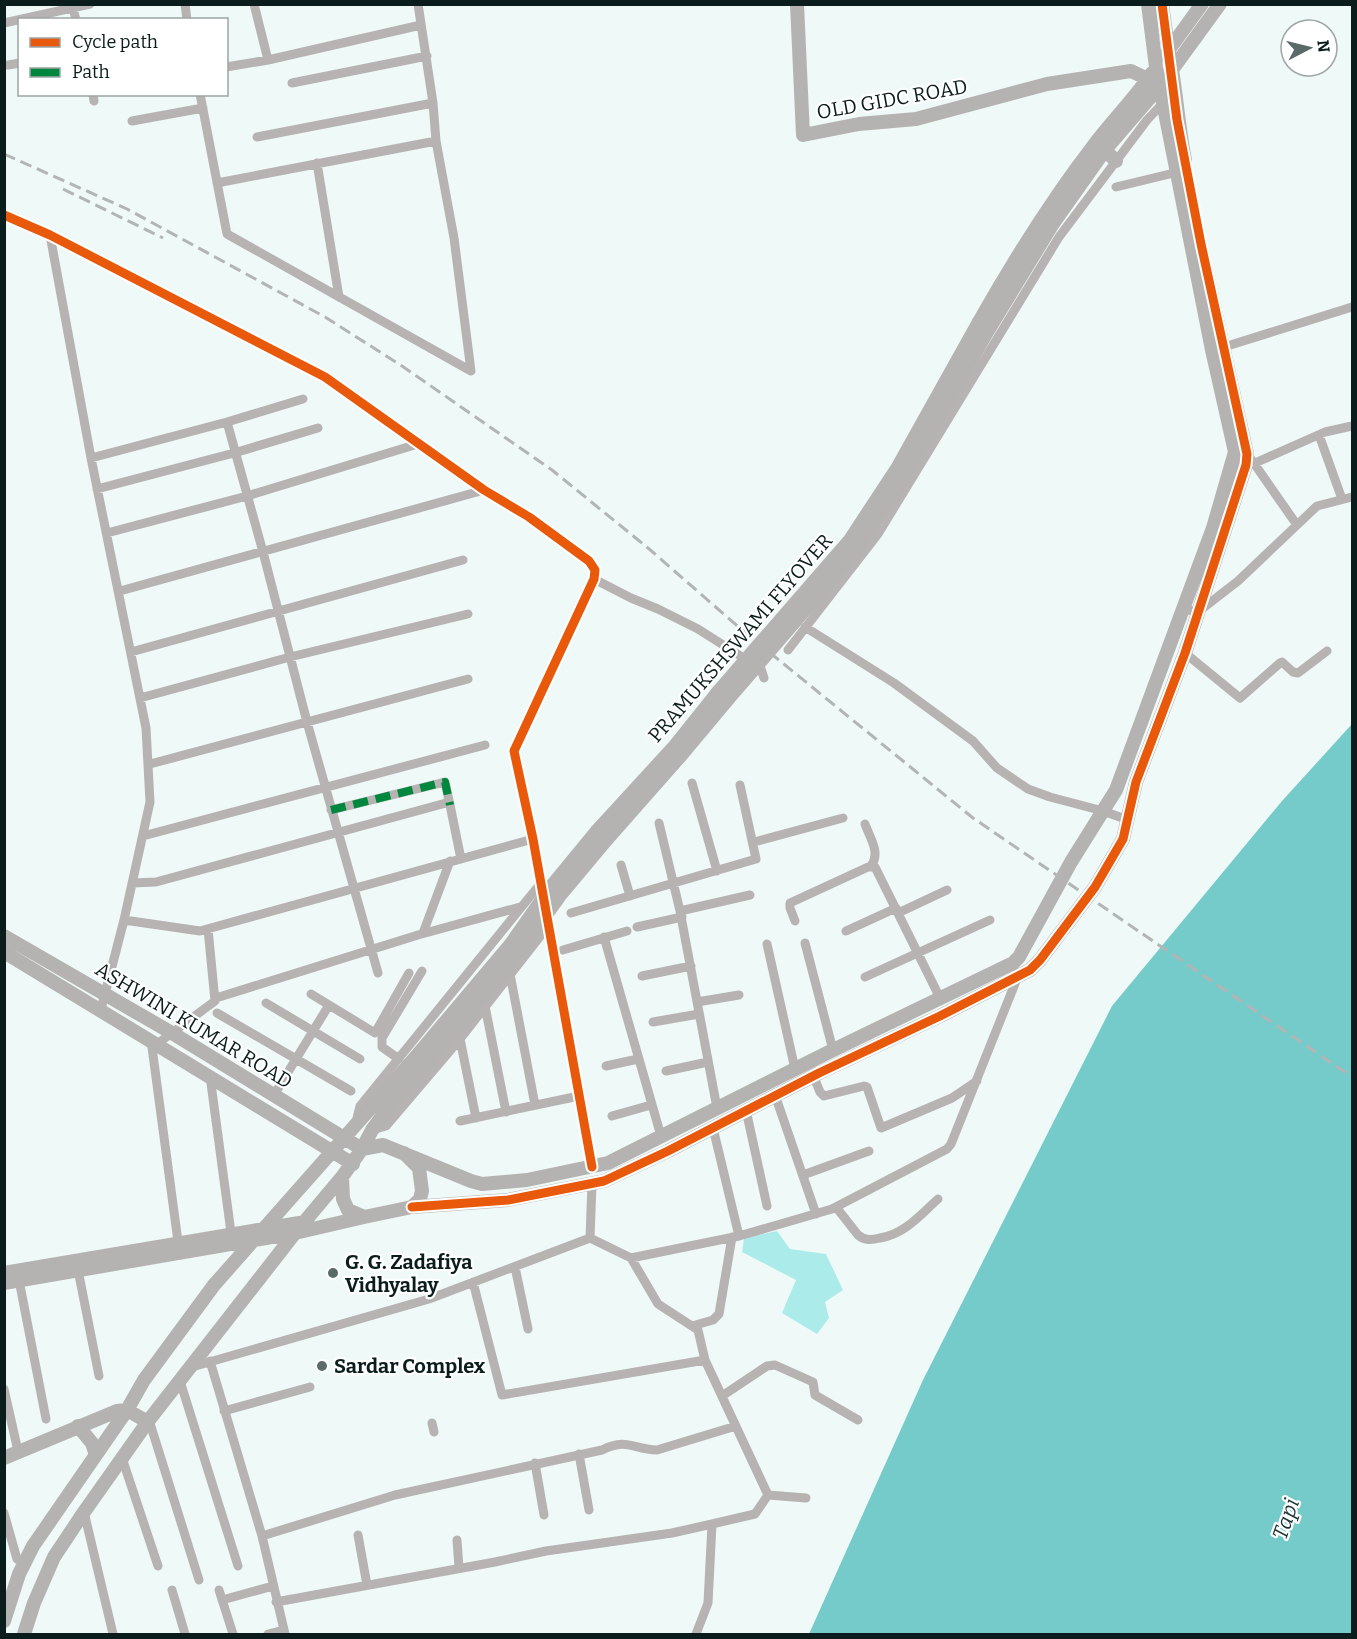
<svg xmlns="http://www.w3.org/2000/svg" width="1357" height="1639" viewBox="0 0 1357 1639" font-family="Bitter,serif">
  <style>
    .green { fill: #abeceb }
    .water { fill: #74cbc9 }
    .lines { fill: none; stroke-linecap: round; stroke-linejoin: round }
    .street { stroke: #b7b3b2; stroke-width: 9 }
    .secondary { stroke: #b5b3b1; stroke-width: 14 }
    .rail { stroke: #b1b5b4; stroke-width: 3; stroke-dasharray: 12 6; stroke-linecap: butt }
    .secondary-bridge { stroke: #b5b3b1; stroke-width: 14 }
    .quiet { stroke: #00873e; stroke-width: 8; stroke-dasharray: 15 8; stroke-linecap: butt }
    .cycleway-casing { stroke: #fff; stroke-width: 13 }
    .cycleway { stroke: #e8590c; stroke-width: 9 }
    .poi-dot { fill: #5a6a69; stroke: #fff; stroke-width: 2 }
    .labels { text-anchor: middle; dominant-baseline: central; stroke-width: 4.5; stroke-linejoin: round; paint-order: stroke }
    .street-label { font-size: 20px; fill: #0a1d1c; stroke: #fff }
    .poi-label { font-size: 20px; font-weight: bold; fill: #0a1d1c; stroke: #fff; text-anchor: start }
    .water-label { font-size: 21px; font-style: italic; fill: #1b3434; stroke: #fff }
  </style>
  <rect width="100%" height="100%" fill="#eff9f8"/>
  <path class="green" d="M 777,1231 L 790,1249 L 826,1254 L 843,1290 L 825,1302 L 829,1318 L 817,1334 L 782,1313 L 796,1280 L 742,1252 L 744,1238 Z"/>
  <path class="water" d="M 1352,724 L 1352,1634 L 809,1634 L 923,1380 L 1112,1006 L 1282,801 Z"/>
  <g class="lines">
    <path class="street" d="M 72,4 L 76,20
      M 185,4 L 187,20
      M 254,4 L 268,60
      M 4,23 L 90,4
      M 8,65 L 20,63
      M 226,67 L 268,60 L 421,25
      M 292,83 L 427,56
      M 93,94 L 94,101
      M 200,94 L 227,234 L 471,371 L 454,238 L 436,141 L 433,103 L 418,4
      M 132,121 L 203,108
      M 257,137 L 433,103
      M 317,163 L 339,297
      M 217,183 L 436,141
      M 1116,187 L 1178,172
      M 4,215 L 50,235 L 325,377 L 484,490 L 529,517 L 589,561 L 595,570 L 594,579 L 514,749 L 544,898
      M 50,235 L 91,458 L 146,728 L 150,802 L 124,920 L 101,1009
      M 1224,347 L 1352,307
      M 227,422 L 263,552 L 307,722 L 378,973
      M 1319,435 L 1342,499
      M 91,458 L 227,422 L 303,399
      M 1251,459 L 1297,525
      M 1255,463 L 1325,432 L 1352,426
      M 97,489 L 234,453 L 318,428
      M 107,533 L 247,496 L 421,443
      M 594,579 L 631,598 L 658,609 L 698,629 L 761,669 L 764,678
      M 120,591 L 484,490
      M 1184,609 L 1198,612 L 1238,581 L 1317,506 L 1352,497
      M 805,627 L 894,683 L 973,741 L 997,768 L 1028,789 L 1050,797 L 1103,811 L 1128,820
      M 788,650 L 878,534 L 1059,237 L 1147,120 L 1164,102
      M 131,652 L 463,560
      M 1185,653 L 1240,698 L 1280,663 L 1282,662 L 1293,672 L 1298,673 L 1327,651
      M 140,698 L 290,657 L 468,614
      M 150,764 L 468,679
      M 692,783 L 717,871
      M 331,810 L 445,782 L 450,805
      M 659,823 L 680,911 L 717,1108
      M 865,824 C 870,838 881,853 871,866
      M 143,836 L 485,745
      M 754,842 L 843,818
      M 621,865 L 630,896
      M 132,883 L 156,882 L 446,803 L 450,805 L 461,859
      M 680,911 L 750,895
      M 546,912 L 592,1167
      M 571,913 L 756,859 L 740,785
      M 898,913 L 947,890
      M 124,920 L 200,931 L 533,839
      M 795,921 L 790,908 L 790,903 L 868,867 L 875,867 L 940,998
      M 637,927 L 682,917
      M 846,931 L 896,908
      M 423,933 L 450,861
      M 604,937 L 661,1136
      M 805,943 L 833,1050
      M 767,944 L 795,1069
      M 563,950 L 627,931
      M 510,974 L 535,1105
      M 642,976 L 691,966
      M 865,977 L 990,920
      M 311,994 L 375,1033 L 409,973
      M 216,998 L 418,935 L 520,907
      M 697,1002 L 739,995
      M 266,1003 L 360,1059
      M 485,1006 L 506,1112
      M 217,1013 L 351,1091
      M 653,1022 L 699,1014
      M 460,1039 L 476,1118
      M 151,1040 L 179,1249
      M 157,1044 L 215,1001 L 208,929
      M 399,1059 L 382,1047 L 382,1038 L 422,971
      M 606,1066 L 638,1059
      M 666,1071 L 708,1062
      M 813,1075 L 820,1092 L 824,1096 L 864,1086 L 867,1087 L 881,1128 L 952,1098 L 977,1081
      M 210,1076 L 232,1240
      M 274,1095 L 329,1005
      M 775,1095 L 816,1214
      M 746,1110 L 767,1206
      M 612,1116 L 651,1105
      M 460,1121 L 579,1096
      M 356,1122 L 360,1106 L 541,883
      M 713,1128 L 739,1236
      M 372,1130 L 386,1126 L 460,1039 L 549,925
      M 803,1175 L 869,1151
      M 836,1207 L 858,1235 C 865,1241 872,1240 880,1238 C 905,1234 920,1215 938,1199
      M 590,1238 L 592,1184
      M 631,1258 L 658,1304 L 698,1330 L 705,1360 L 768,1495
      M 515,1267 L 528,1329
      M 78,1270 L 99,1376
      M 19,1280 L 46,1419
      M 473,1282 L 502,1395 L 705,1360
      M 692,1326 L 713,1320 L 719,1314 L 732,1237
      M 210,1361 L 262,1536 L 285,1634
      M 192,1367 L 429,1299 L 590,1238 L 631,1258 L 739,1236 L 832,1209 L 947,1149 L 951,1144 L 1018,976
      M 180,1381 L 238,1566
      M 4,1389 L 18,1451
      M 722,1396 L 767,1366 L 775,1365 L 813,1382 L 815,1395 L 858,1420
      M 224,1411 L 310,1387
      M 149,1420 L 199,1580
      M 432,1423 L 434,1432
      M 579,1454 L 589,1510
      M 122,1458 L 158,1566
      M 535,1463 L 544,1515
      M 768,1495 L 806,1498
      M 84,1512 L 113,1634
      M 4,1513 L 17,1559
      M 358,1535 L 367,1585
      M 262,1536 L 395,1495 L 602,1450 C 628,1437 633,1450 657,1450 L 736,1426
      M 457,1540 L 459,1568
      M 172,1590 L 185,1634
      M 219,1590 L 233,1634
      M 222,1600 L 273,1586
      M 276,1602 L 495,1562 L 546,1551 L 672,1533 L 712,1524
      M 268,1634 L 284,1630
      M 696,1634 L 708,1603 L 712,1524 L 755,1514 L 768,1495"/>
    <path class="secondary" d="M 797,4 L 803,135 L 859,124 L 916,119 L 1047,84 L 1131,71 L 1148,79
      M 1162,4 C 1165,27 1168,48 1172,70 C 1177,100 1179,130 1185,160
      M 1165,55 L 1202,4
      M 1105,150 L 1116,161
      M 979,322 C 1014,260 1051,201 1094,145 C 1113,120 1135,98 1152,73
      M 990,327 L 1052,225 L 1105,150 L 1161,85 L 1220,4
      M 597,831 L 674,747 L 718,692
      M 607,839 L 682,754 L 728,699
      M 4,936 L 172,1033 L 362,1149 L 372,1130 L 383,1115 L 487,992 L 522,948
      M 4,952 L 353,1164
      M 404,1153 L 419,1168 L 422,1191 L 420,1199 L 412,1207 L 364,1217 L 348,1210 L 343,1199 L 342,1177 L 362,1149 L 383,1145 L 471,1181 L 482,1184 L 527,1180 L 608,1163 L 827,1053 L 1013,963 L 1019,957 L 1071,862 L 1116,790 L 1213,528 L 1235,452 L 1212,350 L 1156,67 L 1148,4
      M 412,1207 L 508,1200 L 604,1181 L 668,1151 L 819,1073 L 940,1016 L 1030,970 L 1040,960 L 1095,887 L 1123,839 L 1136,782 L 1185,653 L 1246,465 L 1247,454 L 1202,252
      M 4,1273 L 305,1222
      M 4,1283 L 295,1233 L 364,1217
      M 78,1426 L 92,1443 L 96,1455
      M 4,1458 L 117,1411 L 127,1410 L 148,1422
      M 4,1621 L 19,1574 L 33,1546 L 127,1410 L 144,1380 L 214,1285 L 414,1059 L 511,944
      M 24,1634 L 34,1603 L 54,1557 L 84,1512 L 149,1420 L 295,1233 L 342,1177"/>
    <path class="rail" d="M 4,154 L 127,209 L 325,317 L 402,366 L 552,470 L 648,548 L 742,630 L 973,818 L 1352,1077
      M 63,189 L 163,238"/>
    <path class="secondary-bridge" d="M 718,692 L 850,540 L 898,467 L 979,322
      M 728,699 L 853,554 L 906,473 L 990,327
      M 511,944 L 551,887 L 597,831
      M 522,948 L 561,894 L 607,839"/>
    <path class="quiet" d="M 331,810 L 445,782 L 450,805"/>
    <g class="cycleway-casing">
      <path id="cycleway" d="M 4,215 L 50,235 L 325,377 L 484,490 L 529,517 L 589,561 L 595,570 L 594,579 L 514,751 L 533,839 L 592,1167
        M 412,1207 L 508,1200 L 604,1181 L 668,1151 L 819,1073 L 940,1016 L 1030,970 L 1040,960 L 1095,887 L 1123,839 L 1136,782 L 1185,653 L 1246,465 L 1247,454 L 1201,244 L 1177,120 L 1162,4"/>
    </g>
    <use href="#cycleway" class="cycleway"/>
  </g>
  <g class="poi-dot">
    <circle cx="333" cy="1273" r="6"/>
    <circle cx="322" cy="1366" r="6"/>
  </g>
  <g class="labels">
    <g class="street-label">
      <text transform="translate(892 99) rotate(-10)">OLD GIDC ROAD</text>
      <text transform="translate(740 638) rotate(-49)">PRAMUKSHSWAMI FLYOVER</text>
      <text transform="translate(194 1025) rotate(31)">ASHWINI KUMAR ROAD</text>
    </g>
    <g class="poi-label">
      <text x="345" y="1262">G. G. Zadafiya<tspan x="345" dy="23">Vidhyalay</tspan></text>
      <text x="334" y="1366">Sardar Complex</text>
    </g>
    <g class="water-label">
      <text transform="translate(1286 1519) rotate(-71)">Tapi</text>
    </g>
  </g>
  <rect width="1357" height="1639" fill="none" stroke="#0a1d1c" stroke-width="12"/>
  <rect x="18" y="18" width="210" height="78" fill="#ffffff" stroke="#9da5a4" stroke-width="1.5"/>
  <rect x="30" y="38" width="30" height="9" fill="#e8590c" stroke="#9da5a4" stroke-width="1.5"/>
  <text x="72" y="48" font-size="18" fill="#0a1d1c">Cycle path</text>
  <rect x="30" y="68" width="30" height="9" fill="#00873e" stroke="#9da5a4" stroke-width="1.5"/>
  <text x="72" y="78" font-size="18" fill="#0a1d1c">Path</text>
  <g transform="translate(1309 48) rotate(83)"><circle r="28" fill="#ffffff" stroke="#9da5a4" stroke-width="1.5"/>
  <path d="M0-4.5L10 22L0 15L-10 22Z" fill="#5a6a69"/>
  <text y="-9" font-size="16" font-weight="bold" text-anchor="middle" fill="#0a1d1c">N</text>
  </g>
</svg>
